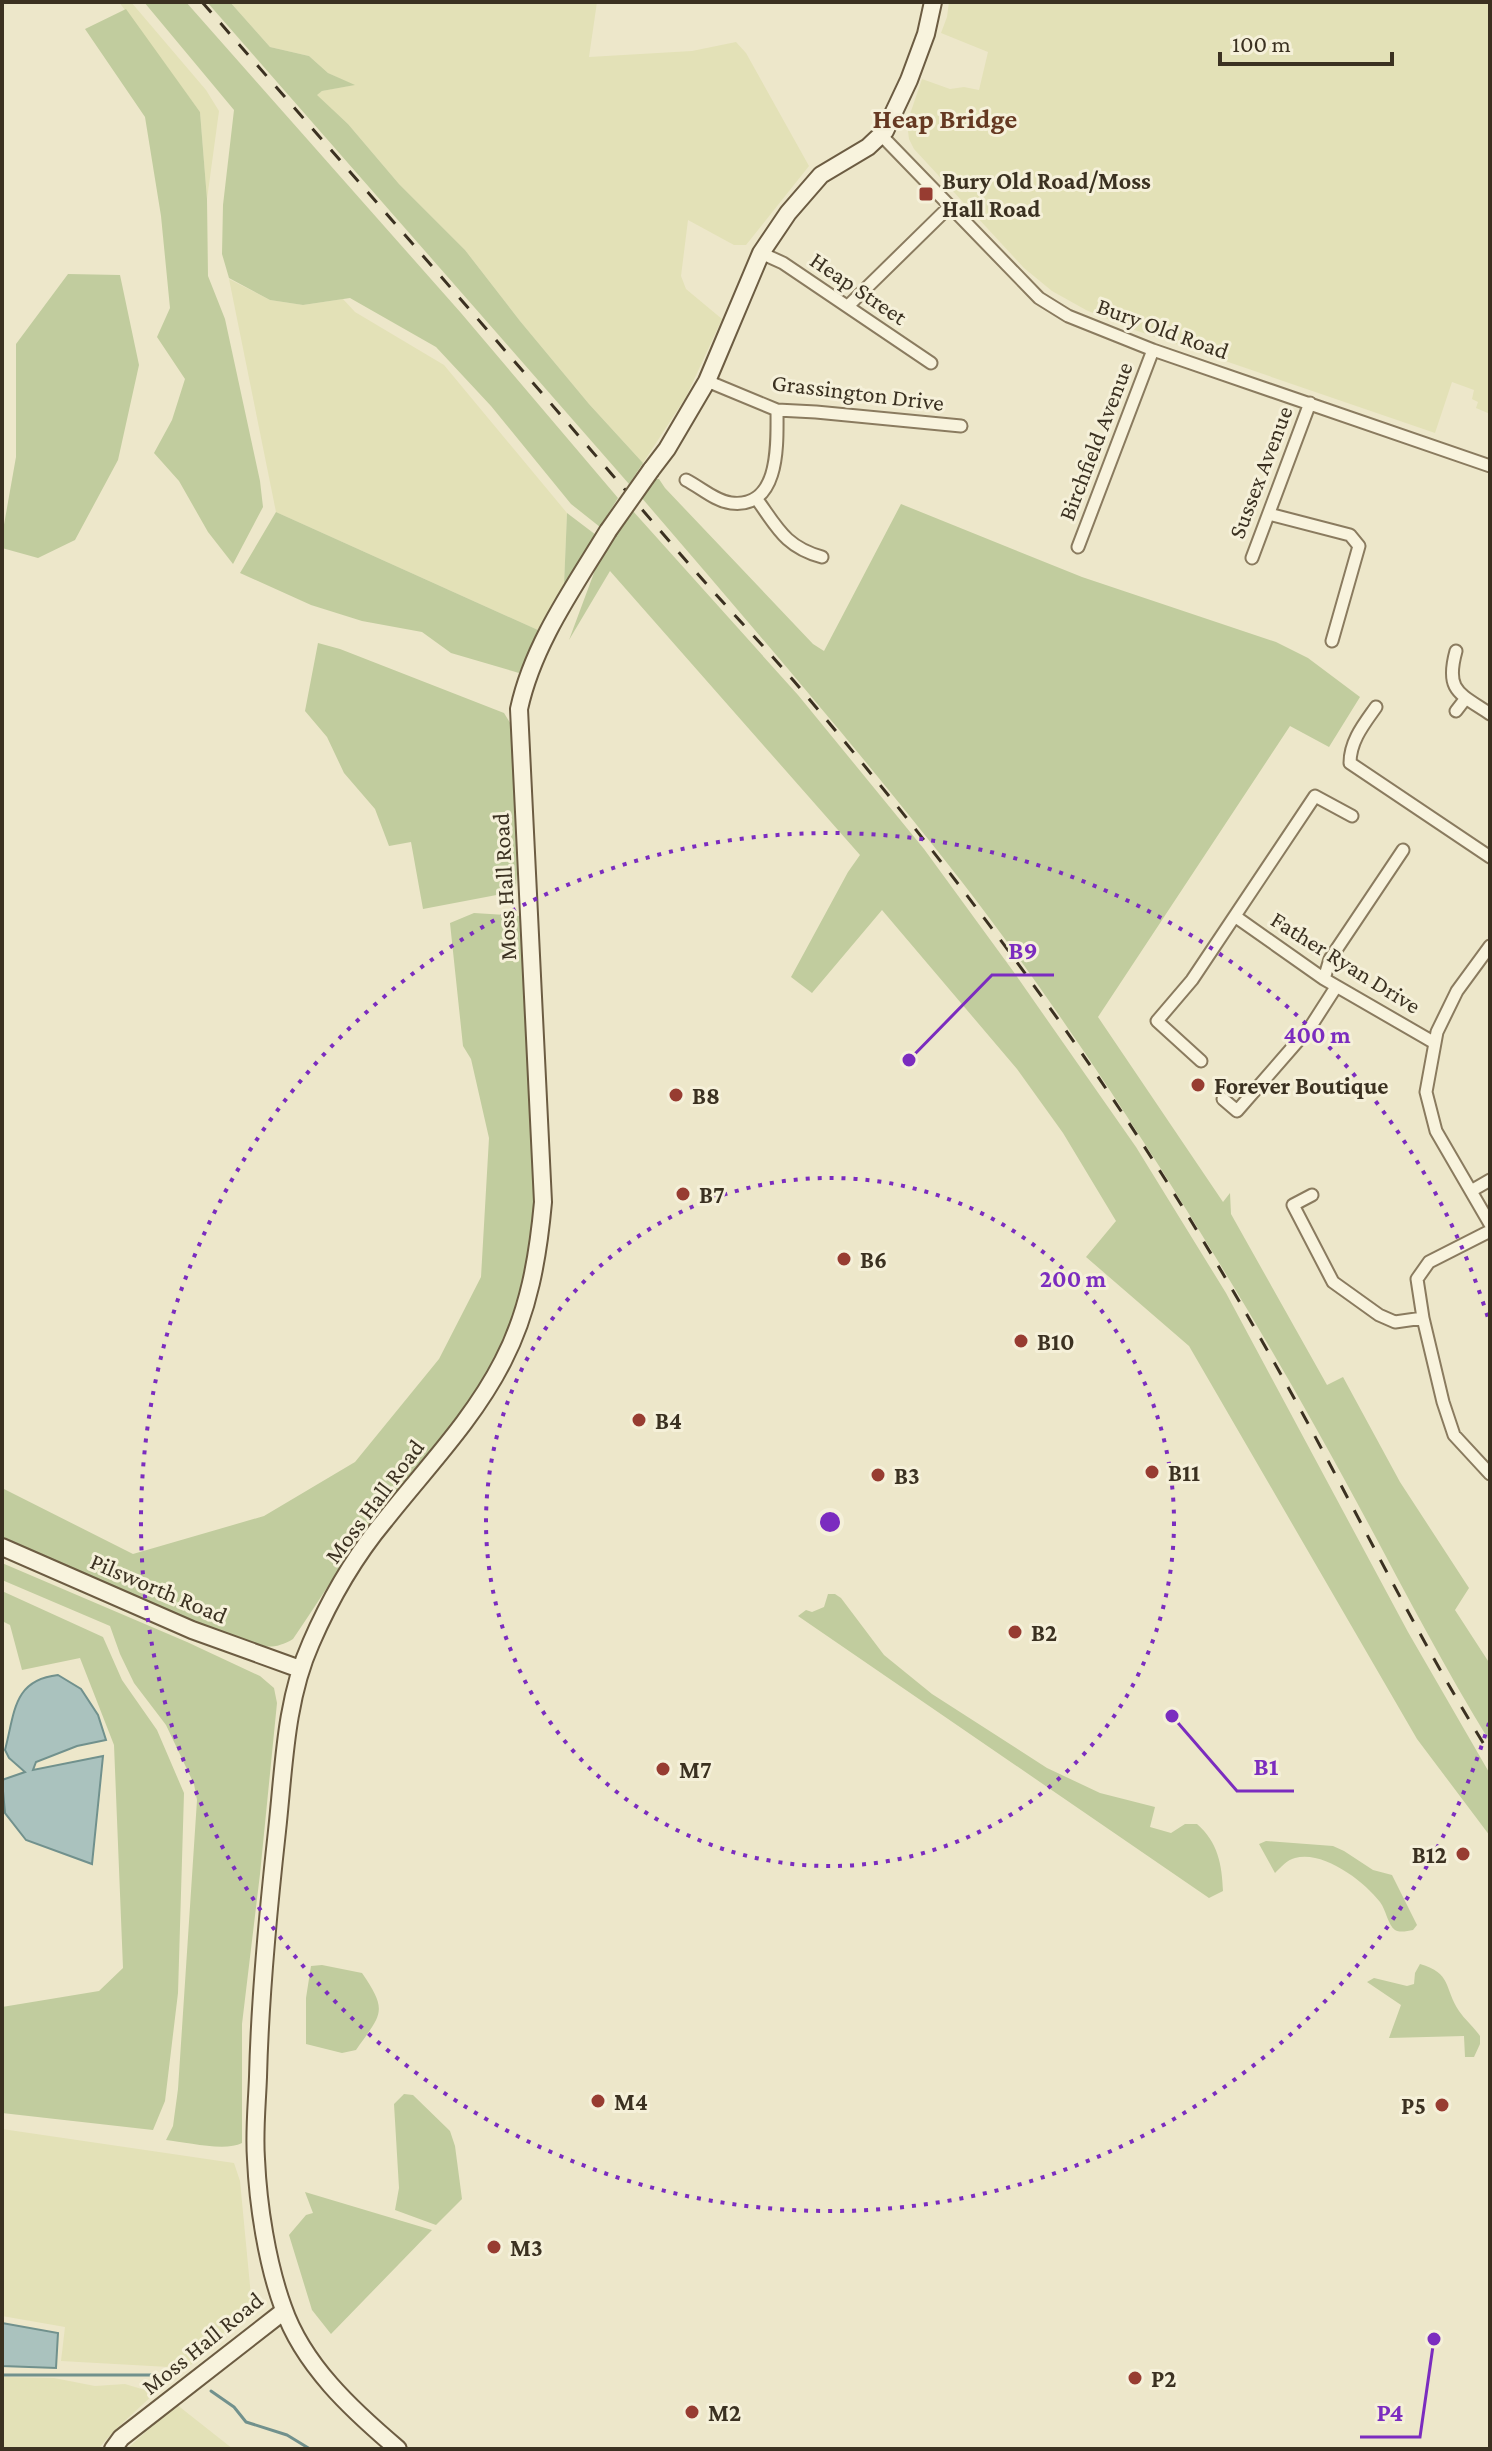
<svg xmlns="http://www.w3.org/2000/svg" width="1492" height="2451" viewBox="0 0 1492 2451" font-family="'Crimson Pro',serif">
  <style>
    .farmland { fill: #e3e1b7 }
    .green { fill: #c1cc9e }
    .water { fill: #aac2be; stroke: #71918d; stroke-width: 2 }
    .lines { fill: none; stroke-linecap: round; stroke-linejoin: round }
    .stream { stroke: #71918d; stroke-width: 3 }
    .street-casing { stroke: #8a7b5f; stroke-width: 15 }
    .secondary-casing { stroke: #6c5c42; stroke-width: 20 }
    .street { stroke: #f8f3dd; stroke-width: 11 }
    .secondary { stroke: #f8f3dd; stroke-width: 16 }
    .rail { stroke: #3b3121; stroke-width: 3; stroke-dasharray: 14 14; stroke-linecap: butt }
    .secondary-bridge-casing { stroke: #6c5c42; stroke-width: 20; stroke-linecap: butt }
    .secondary-bridge { stroke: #f8f3dd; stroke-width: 16 }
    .ring { fill: none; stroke: #7b2cbf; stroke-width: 4; stroke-dasharray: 4 8 }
    .poi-dot { fill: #973c31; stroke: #f5f0d9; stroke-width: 3 }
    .labels { text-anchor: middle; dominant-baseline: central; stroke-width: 6; stroke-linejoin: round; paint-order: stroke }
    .poi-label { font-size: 24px; font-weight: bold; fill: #3b3121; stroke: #f5f0d9; text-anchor: start }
    .street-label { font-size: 24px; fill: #3b3121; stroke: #f5f0d9 }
    .quarter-label { font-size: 28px; font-weight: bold; fill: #663922; stroke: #f5f0d9 }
    .centre { fill: #7b2cbf; stroke: #f5f0d9; stroke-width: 4 }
    .ring-label { font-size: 24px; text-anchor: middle; font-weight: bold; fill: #7b2cbf; stroke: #f5f0d9; stroke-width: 6; stroke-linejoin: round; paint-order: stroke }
    .leader { fill: none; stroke: #7b2cbf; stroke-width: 3 }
    .callout-dot { fill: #7b2cbf; stroke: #f5f0d9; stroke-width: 3 }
    .callout-label { font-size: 26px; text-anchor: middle; font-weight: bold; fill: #7b2cbf; stroke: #f5f0d9; stroke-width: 6; stroke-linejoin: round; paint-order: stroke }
  </style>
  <rect width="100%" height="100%" fill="#ede7ca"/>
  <path class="farmland" d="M 119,2 L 131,2 L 206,90 L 219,111 L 207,199 L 200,112 Z
    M 230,2 L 597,2 L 589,57 L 692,51 L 736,42 L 746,53 L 809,166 L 746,245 L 734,245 L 688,220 L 681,276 L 686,289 L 722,319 L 686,397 L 643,463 L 589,404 L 520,321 L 465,250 L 399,184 L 348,124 L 316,95 L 322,91 L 353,85 L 328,73 L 309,56 L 270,47 Z
    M 949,2 L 1490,2 L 1490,414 L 1476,408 L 1478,402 L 1472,399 L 1474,390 L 1452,382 L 1435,433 L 1129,328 L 1086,310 L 1052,291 L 1024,268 L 914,149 L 909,139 L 907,123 L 922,79 L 950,89 L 964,87 L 979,90 L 988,52 L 941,33 L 947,17 Z
    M 229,279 L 270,300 L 303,305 L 343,299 L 355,312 L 444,365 L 567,513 L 564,585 L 538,630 L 276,512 Z
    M 2,2129 L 234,2163 L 240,2181 L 251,2296 L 245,2320 L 187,2368 L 61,2361 L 65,2327 L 2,2316 Z
    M 2,2377 L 54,2378 L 95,2386 L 125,2384 L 155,2393 L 114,2431 L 98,2449 L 2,2449 Z
    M 176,2404 L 233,2449 L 127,2449 Z"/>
  <path class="green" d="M 144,2 L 186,2 L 461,313 L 618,498 L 600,527 L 571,504 L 491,406 L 436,347 L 350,298 L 303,305 L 270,300 L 229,278 L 222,254 L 223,205 L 234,110 Z
    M 207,2 L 230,2 L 270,47 L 309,56 L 328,73 L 355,85 L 322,91 L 317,95 L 348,124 L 399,184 L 465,250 L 520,321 L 589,404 L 643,463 L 629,484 Z
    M 126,9 L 200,112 L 207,199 L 208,276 L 225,319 L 260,481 L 263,507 L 233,564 L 208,532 L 179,481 L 154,453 L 172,420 L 185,379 L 157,337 L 170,308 L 161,216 L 145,117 L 85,29 Z
    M 68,274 L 120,275 L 139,365 L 118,460 L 75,540 L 38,558 L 2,548 L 2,536 L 16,457 L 16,344 Z
    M 655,479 L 659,479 L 665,488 L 813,644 L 824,651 L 901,504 L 1082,577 L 1276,642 L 1308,658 L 1360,697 L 1329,747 L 1290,726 L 1098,1017 L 1223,1202 L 1230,1193 L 1231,1214 L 1327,1385 L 1343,1377 L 1400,1482 L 1469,1588 L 1455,1610 L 1490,1664 L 1490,1742 C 1428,1641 1376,1534 1317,1430 C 1268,1342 1215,1255 1161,1169 C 1099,1072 1033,974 962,882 C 859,750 750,624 641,497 Z
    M 632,510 L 798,695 L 924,849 L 1013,971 L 1136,1147 L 1226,1293 L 1408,1632 L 1490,1774 L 1490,1836 L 1417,1739 L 1189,1346 L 1086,1257 L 1116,1221 L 1063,1133 L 1017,1069 L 882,910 L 812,993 L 791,977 L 848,872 L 860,855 L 610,571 L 569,640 L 601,554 Z
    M 276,512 L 538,630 L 519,673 L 451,653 L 422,632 L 362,621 L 311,605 L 240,573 Z
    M 567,513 L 596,535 L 564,585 Z
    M 318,643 L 340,649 L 504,713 L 512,726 L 517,874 L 516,886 L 507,893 L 423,909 L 411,842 L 389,846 L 375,809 L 344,773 L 327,737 L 305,711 Z
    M 474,913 L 520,916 L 535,1218 C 530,1258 523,1299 508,1337 C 481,1402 427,1455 384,1509 C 350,1550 323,1595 293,1639 C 274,1651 261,1646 241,1642 L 2,1538 L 2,1488 L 133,1554 L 264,1516 L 355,1462 L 439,1359 L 481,1277 L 489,1138 L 471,1059 L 463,1046 L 450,923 Z
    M 2,1563 L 187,1642 L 260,1676 L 274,1688 L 277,1703 L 260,1874 L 242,2024 L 242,2143 C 225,2152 186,2142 166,2140 L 173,2126 L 178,2089 L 197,1800 L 194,1784 L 166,1725 L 134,1683 L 120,1654 L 110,1626 L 2,1580 Z
    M 2,1591 L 103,1637 L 122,1680 L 157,1730 L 184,1793 L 178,1993 L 165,2101 L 153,2130 L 2,2113 L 2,2007 L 99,1991 L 123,1968 L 114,1745 L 80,1658 L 22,1670 L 10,1625 L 2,1621 Z
    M 828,1594 L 835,1594 L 841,1598 L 884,1655 L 932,1694 L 1047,1768 L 1100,1793 L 1155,1807 L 1150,1827 L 1171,1833 L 1185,1824 L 1197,1824 C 1218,1842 1222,1865 1223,1891 L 1209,1898 L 798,1616 L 806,1610 L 812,1612 L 824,1607 Z
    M 1266,1841 L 1333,1846 L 1344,1851 L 1373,1870 L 1392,1875 L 1417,1925 L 1413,1930 C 1407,1931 1400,1933 1395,1930 C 1388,1925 1386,1910 1380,1902 C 1364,1881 1323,1850 1295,1858 C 1287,1860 1281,1867 1275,1873 L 1259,1844 Z
    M 1420,1964 C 1452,1973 1444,1988 1459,2011 C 1465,2020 1474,2027 1480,2036 L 1480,2044 L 1474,2057 L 1465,2057 L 1464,2036 L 1389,2038 L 1401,2005 L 1367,1982 L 1374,1978 L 1407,1986 L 1414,1984 L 1415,1973 Z
    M 322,1965 L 362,1973 C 389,2012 381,2014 356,2050 L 342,2053 L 306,2044 L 306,1998 L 311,1966 Z
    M 404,2094 L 413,2095 L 450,2131 L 455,2146 L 462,2199 L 436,2225 L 395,2210 L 399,2188 L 394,2104 Z
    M 305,2192 L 432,2230 L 331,2334 L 312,2310 L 289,2235 L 306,2215 L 313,2213 Z"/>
  <path class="water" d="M 58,1675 L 81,1689 L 98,1715 L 106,1740 L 77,1746 L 36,1762 L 33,1770 L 103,1756 L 92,1864 L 26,1840 L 5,1813 L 2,1780 L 25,1772 L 9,1758 L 5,1750 C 15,1712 13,1680 58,1675 Z
    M 2,2323 L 58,2333 L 56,2368 L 2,2366 Z"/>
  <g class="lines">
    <path class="stream" d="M 2,2375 L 168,2375
      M 211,2391 L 234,2407 L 246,2422 L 287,2435 L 310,2449"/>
    <g class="street-casing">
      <path id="street" d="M 882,136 L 1039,298 L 1068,316 L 1153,350 L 1490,466
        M 761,253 L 783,263 L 931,363
        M 848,306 L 950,206
        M 707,381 L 777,410 L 816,412 L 961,426
        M 686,480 C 700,487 715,501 731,503 C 781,509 777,442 777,410
        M 756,498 C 777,527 785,547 822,557
        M 1269,514 L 1350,535 L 1359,546 L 1332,641
        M 1078,547 L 1153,350
        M 1252,558 L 1310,403
        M 1456,651 C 1445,691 1459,693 1490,714
        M 1376,707 C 1364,724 1350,741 1350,763 L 1490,857
        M 1456,711 L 1466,698
        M 1236,917 L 1324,979 L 1433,1042
        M 1490,946 L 1457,991 L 1437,1032 L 1426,1092 L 1436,1131 L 1490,1224
        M 1324,979 L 1330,959 L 1403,850
        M 1201,1061 L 1157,1021 L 1192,980 L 1315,796 L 1352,816
        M 1223,1099 L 1237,1111 L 1311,1026 L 1336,987
        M 1471,1191 L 1490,1180
        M 1312,1195 L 1293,1205 L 1333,1282 L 1379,1315 L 1395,1322 L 1423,1318
        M 1490,1231 L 1429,1262 L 1417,1279 L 1423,1318 L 1443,1402 L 1454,1435 L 1490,1474"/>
    </g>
    <g class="secondary-casing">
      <path id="secondary" d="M 651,470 L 667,449 L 707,381 L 761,253 L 788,213 L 821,175 L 868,147 L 885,131 L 909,80 L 926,34 L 933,2
        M 2,1547 L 192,1630 L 300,1669
        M 113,2449 L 121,2438 L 284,2311
        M 398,2449 C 352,2410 303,2365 283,2307 C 267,2263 258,2205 256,2159 C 254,2132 257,2104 258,2077 C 260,1994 268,1912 277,1831 C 284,1768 285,1701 311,1643 C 330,1599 355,1556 385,1520 C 426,1468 473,1420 503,1361 C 529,1311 538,1257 543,1202 L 519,709 C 533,644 574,587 608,531"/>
    </g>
    <use href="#street" class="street"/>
    <use href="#secondary" class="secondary"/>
    <path class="rail" d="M 202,2 C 361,184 519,366 676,549 C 714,594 755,636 793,680 C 900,806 1001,935 1094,1071 C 1170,1182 1240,1299 1305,1418 C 1366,1530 1422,1645 1490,1754"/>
    <g class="secondary-bridge-casing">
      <path id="secondary-bridge" d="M 608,531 L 651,470"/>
    </g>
    <use href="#secondary-bridge" class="secondary-bridge"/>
  </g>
  <g class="ring">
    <circle cx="830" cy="1522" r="344"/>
    <path d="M1489 1723A689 689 0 1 1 1489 1321"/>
  </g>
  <g class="poi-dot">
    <rect x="918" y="186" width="16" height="16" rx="4"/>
    <circle cx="1198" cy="1085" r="8"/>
    <circle cx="676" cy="1095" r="8"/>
    <circle cx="683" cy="1194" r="8"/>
    <circle cx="844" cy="1259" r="8"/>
    <circle cx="1021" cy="1341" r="8"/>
    <circle cx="639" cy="1420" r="8"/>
    <circle cx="1152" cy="1472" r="8"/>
    <circle cx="878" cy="1475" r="8"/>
    <circle cx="1015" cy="1632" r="8"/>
    <circle cx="663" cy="1769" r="8"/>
    <circle cx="1463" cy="1854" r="8"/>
    <circle cx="598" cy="2101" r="8"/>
    <circle cx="1442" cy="2105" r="8"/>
    <circle cx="494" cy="2247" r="8"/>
    <circle cx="1135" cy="2378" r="8"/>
    <circle cx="692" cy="2412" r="8"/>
  </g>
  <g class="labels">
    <g class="poi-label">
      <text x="942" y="180">Bury Old Road/Moss<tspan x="942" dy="28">Hall Road</tspan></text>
      <text x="1214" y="1085">Forever Boutique</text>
      <text x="692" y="1095">B8</text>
      <text x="699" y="1194">B7</text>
      <text x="860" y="1259">B6</text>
      <text x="1037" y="1341">B10</text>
      <text x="655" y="1420">B4</text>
      <text x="1168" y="1472">B11</text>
      <text x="894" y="1475">B3</text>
      <text x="1031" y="1632">B2</text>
      <text x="679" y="1769">M7</text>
      <text x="1447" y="1854" text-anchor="end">B12</text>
      <text x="614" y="2101">M4</text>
      <text x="1426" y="2105" text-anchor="end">P5</text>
      <text x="510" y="2247">M3</text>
      <text x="1151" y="2378">P2</text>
      <text x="708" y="2412">M2</text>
    </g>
    <g class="street-label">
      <text transform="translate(859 288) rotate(34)">Heap Street</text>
      <text transform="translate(1163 328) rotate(20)">Bury Old Road</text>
      <text transform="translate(858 392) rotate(7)">Grassington Drive</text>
      <text transform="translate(1095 441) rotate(-69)">Birchfield Avenue</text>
      <text transform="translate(1260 472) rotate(-69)">Sussex Avenue</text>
      <text transform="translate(504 887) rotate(-93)">Moss Hall Road</text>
      <text transform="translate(1346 962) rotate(32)">Father Ryan Drive</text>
      <text transform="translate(374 1501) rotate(-53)">Moss Hall Road</text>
      <text transform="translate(159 1588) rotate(23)">Pilsworth Road</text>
      <text transform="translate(202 2343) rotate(-39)">Moss Hall Road</text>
    </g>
    <g class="quarter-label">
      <text x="945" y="118">Heap Bridge</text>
    </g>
  </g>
  <circle cx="830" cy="1522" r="12" class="centre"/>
  <g class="ring-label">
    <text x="1317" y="1043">400 m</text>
    <text x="1073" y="1287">200 m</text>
  </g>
  <path class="leader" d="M909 1060L992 975H1054M1172 1716L1237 1791H1294M1434 2339L1420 2437H1360"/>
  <g class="callout-dot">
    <circle cx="909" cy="1060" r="8"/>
    <circle cx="1172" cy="1716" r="8"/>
    <circle cx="1434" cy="2339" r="8"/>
  </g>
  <g class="callout-label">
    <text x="1023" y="959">B9</text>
    <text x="1266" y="1775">B1</text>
    <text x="1390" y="2421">P4</text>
  </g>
  <rect width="1492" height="2451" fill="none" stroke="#3b3121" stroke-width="8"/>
  <path d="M1220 52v12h172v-12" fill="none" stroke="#3b3121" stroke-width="4"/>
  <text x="1232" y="52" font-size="24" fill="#3b3121" stroke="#f5f0d9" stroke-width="6" paint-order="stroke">100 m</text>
</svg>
